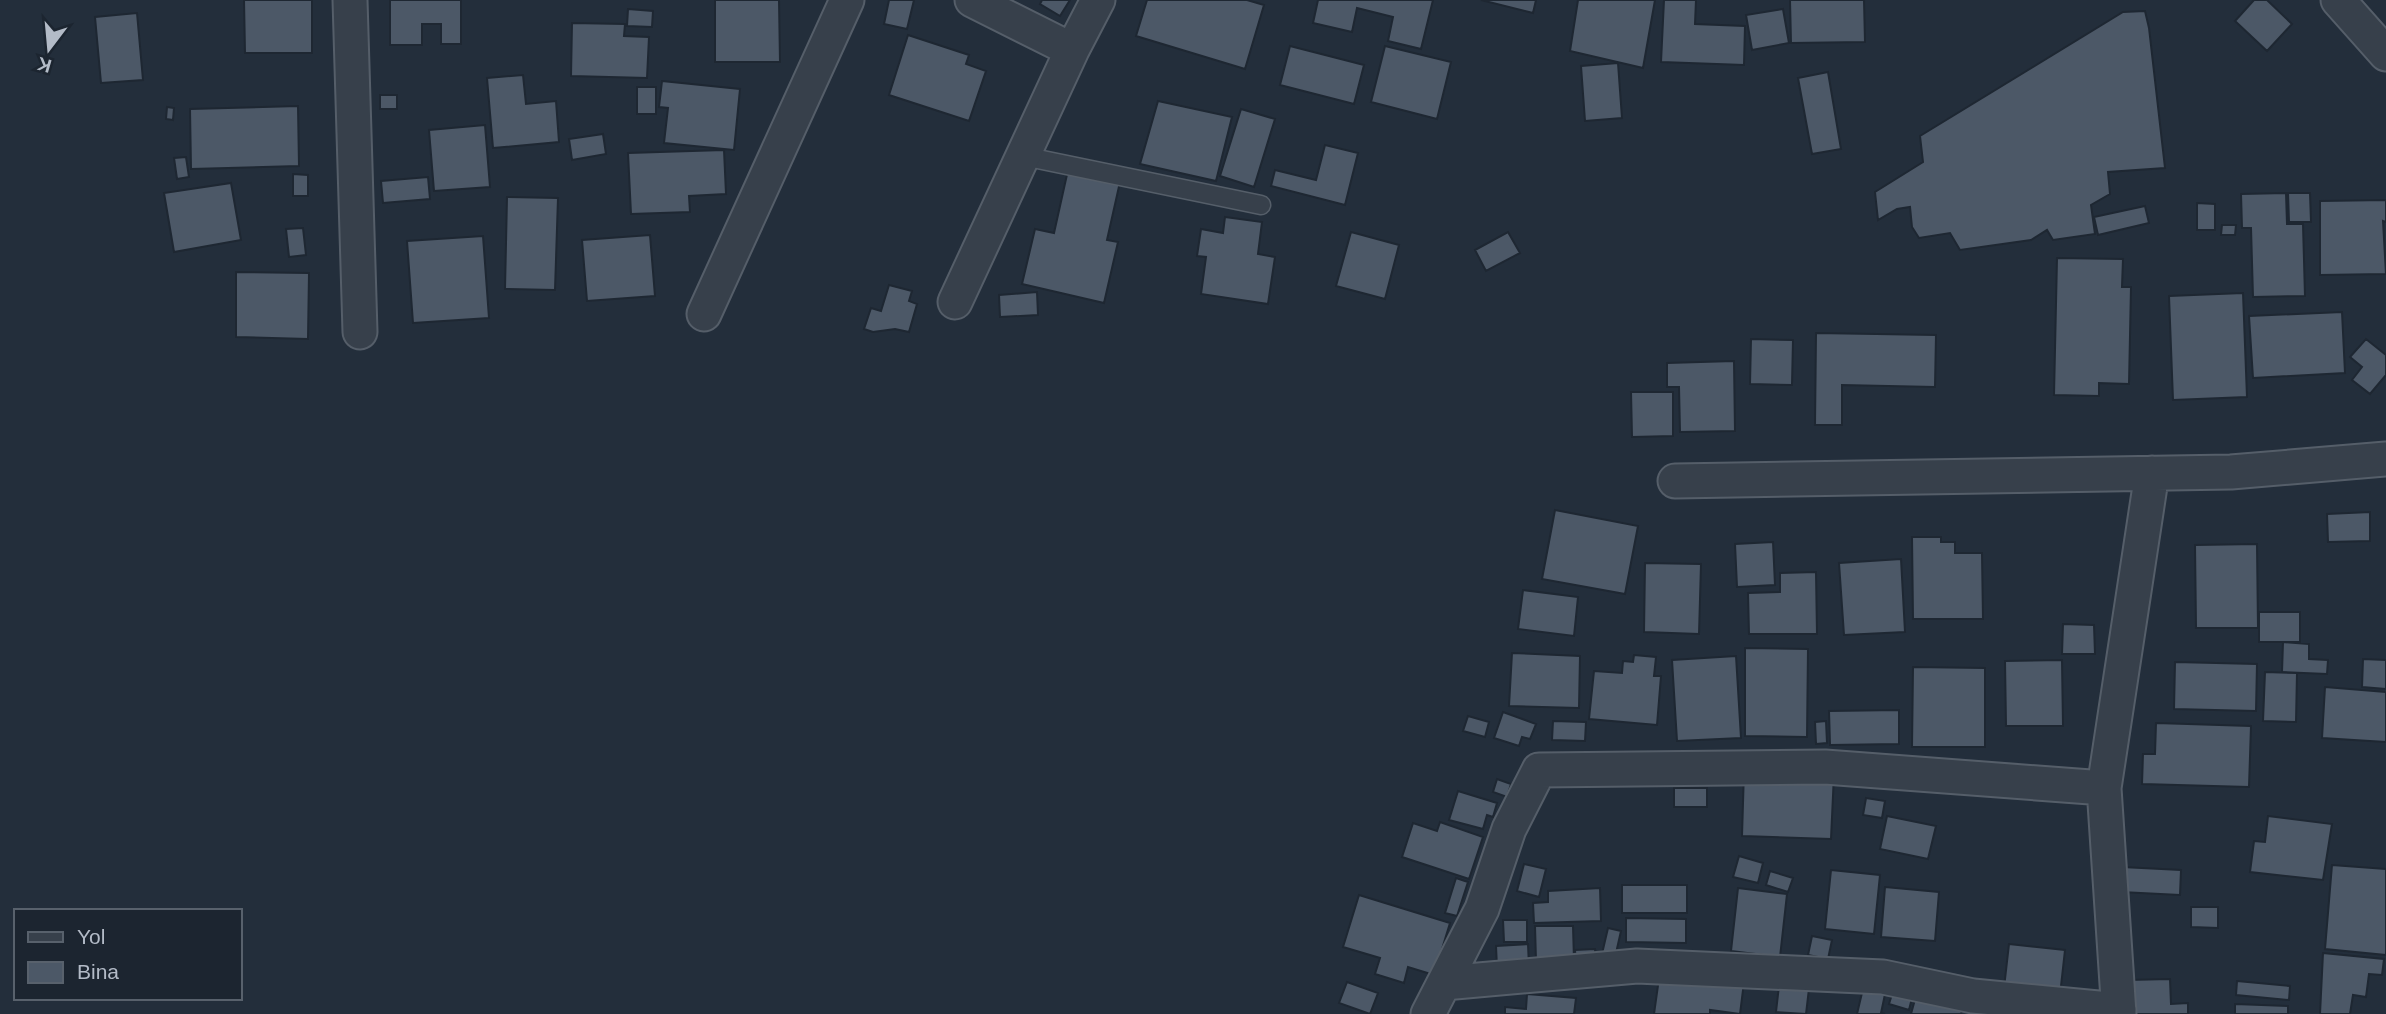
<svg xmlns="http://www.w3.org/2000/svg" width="2386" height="1014" viewBox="0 0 2386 1014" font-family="Helvetica,sans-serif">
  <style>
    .building { fill: #4c5867; stroke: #1e2732; stroke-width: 2 }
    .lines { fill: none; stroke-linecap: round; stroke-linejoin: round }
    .lane-casing { stroke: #555e69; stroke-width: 21 }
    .street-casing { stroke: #555e69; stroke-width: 37 }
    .lane { stroke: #37404b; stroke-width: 18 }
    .street { stroke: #37404b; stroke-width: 33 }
  </style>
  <rect width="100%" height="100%" fill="#232e3b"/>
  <path class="building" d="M 244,0 L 312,0 L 312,53 L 245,53 Z
    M 390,0 L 461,0 L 461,44 L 441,44 L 441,24 L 422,24 L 422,45 L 390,45 Z
    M 715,0 L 779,0 L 780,62 L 715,62 Z
    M 889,0 L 914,0 L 907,29 L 884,24 Z
    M 1042,0 L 1070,0 L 1060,16 L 1040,4 Z
    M 1147,0 L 1247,0 L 1264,5 L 1245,69 L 1136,36 Z
    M 1318,0 L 1433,0 L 1421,49 L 1388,41 L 1393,17 L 1357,8 L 1352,32 L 1313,23 Z
    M 1481,0 L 1536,0 L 1533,13 Z
    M 1578,0 L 1655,0 L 1643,68 L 1570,51 Z
    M 1664,0 L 1696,0 L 1695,24 L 1745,26 L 1744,65 L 1661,62 Z
    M 1790,0 L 1864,0 L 1865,42 L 1791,43 Z
    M 2254,0 L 2267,0 L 2292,24 L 2267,51 L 2235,21 Z
    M 628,9 L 653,11 L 652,27 L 627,26 Z
    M 1783,9 L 1789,43 L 1752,50 L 1746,15 Z
    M 2145,11 L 2149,28 L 2165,168 L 2108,172 L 2110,194 L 2091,205 L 2095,234 L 2053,240 L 2047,230 L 2031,240 L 1960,250 L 1950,233 L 1919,238 L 1912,227 L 1910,207 L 1897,209 L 1878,220 L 1875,192 L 1923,162 L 1920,136 L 2123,12 Z
    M 137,13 L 143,80 L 101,83 L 95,17 Z
    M 572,23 L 625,24 L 624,36 L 649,37 L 647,78 L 571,76 Z
    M 908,35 L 969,55 L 966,64 L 986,71 L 969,121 L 889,95 Z
    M 1290,46 L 1364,65 L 1354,104 L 1280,85 Z
    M 1385,46 L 1451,62 L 1437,119 L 1371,102 Z
    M 1618,63 L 1622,118 L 1585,121 L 1581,66 Z
    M 1828,72 L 1841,149 L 1812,154 L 1798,78 Z
    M 523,75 L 526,104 L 556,101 L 559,142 L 493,148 L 487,78 Z
    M 662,81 L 740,89 L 734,150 L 664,143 L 668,108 L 659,107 Z
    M 637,87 L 656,87 L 656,114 L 637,114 Z
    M 380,95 L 397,95 L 397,109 L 380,109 Z
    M 1158,101 L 1232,117 L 1216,181 L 1140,164 Z
    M 298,106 L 299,166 L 191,169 L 190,109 Z
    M 167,107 L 174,108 L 173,120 L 166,119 Z
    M 1241,109 L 1275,119 L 1254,187 L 1220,176 Z
    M 485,125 L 490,187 L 434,191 L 429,130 Z
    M 603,134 L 606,154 L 572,160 L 569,139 Z
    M 1325,145 L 1358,153 L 1345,205 L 1271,186 L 1275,170 L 1316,180 Z
    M 724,150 L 726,194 L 689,196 L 690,212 L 631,214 L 628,153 Z
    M 186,157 L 189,177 L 177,179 L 174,158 Z
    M 1068,170 L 1120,182 L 1107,240 L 1118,242 L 1104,303 L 1022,284 L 1035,229 L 1054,233 Z
    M 293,174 L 308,175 L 308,196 L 293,196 Z
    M 428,177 L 430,199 L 383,203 L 381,181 Z
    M 231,183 L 241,240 L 174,252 L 164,193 Z
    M 2286,193 L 2287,224 L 2303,224 L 2305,296 L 2253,297 L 2251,228 L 2242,228 L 2241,194 Z
    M 2288,193 L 2310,193 L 2311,222 L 2289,222 Z
    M 507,197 L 558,198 L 555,290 L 505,289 Z
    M 2386,200 L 2386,222 L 2383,221 L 2386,274 L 2320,275 L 2320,201 Z
    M 2197,203 L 2215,204 L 2215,230 L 2197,230 Z
    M 2145,206 L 2149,223 L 2098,235 L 2094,217 Z
    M 1225,217 L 1262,222 L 1258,254 L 1275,257 L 1268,304 L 1201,294 L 1206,257 L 1197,256 L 1201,229 L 1223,233 Z
    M 2222,225 L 2236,225 L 2235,235 L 2221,235 Z
    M 303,228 L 306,255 L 289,257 L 286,229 Z
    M 1351,232 L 1399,245 L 1385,299 L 1336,286 Z
    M 1508,232 L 1520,253 L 1486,271 L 1475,250 Z
    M 650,235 L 655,296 L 587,301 L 582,240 Z
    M 483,236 L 489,318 L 413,323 L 407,241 Z
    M 2057,258 L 2123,259 L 2122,287 L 2131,287 L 2129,384 L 2099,383 L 2099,396 L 2054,395 Z
    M 236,272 L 309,273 L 308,339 L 236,337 Z
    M 889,285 L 912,291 L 909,301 L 917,304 L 909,332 L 895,329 L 873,332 L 864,329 L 871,308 L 881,311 Z
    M 1037,292 L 1038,315 L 1000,317 L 999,295 Z
    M 2243,293 L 2247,397 L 2173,400 L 2169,296 Z
    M 2342,312 L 2345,373 L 2253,378 L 2249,316 Z
    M 1816,333 L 1936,335 L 1935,387 L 1842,385 L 1842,425 L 1815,425 Z
    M 1751,339 L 1793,340 L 1792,385 L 1750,384 Z
    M 2366,339 L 2386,355 L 2386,375 L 2370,394 L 2352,380 L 2362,367 L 2350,357 Z
    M 1734,361 L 1735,431 L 1680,432 L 1679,387 L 1667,387 L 1667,363 Z
    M 1631,392 L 1673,392 L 1673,436 L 1632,437 Z
    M 1555,510 L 1638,526 L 1625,594 L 1542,579 Z
    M 2370,512 L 2370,541 L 2328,542 L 2327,514 Z
    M 1912,537 L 1941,537 L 1941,542 L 1955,542 L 1955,553 L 1982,553 L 1983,619 L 1913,619 Z
    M 1773,542 L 1775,585 L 1737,587 L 1735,544 Z
    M 2257,544 L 2258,628 L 2196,628 L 2195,545 Z
    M 1901,559 L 1905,632 L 1844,635 L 1839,563 Z
    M 1645,563 L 1701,564 L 1699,634 L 1644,632 Z
    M 1816,572 L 1817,634 L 1749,634 L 1748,593 L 1780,592 L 1780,573 Z
    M 1523,590 L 1578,597 L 1574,636 L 1518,629 Z
    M 2259,612 L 2300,612 L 2300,642 L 2259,642 Z
    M 2063,624 L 2094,625 L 2095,654 L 2062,654 Z
    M 2283,642 L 2309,644 L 2309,659 L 2328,660 L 2327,674 L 2282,672 Z
    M 1745,648 L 1808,649 L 1807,737 L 1745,736 Z
    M 1512,653 L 1580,656 L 1579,708 L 1509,706 Z
    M 1634,655 L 1656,657 L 1654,676 L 1661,676 L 1657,725 L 1589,719 L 1594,671 L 1622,673 L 1623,661 L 1633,662 Z
    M 1736,656 L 1741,738 L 1677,741 L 1672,660 Z
    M 2363,659 L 2386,660 L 2386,689 L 2362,687 Z
    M 2062,660 L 2063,726 L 2006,726 L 2005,661 Z
    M 2175,662 L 2257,664 L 2256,711 L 2174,709 Z
    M 1913,667 L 1985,668 L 1985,747 L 1912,747 Z
    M 2265,672 L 2297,673 L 2296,722 L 2263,721 Z
    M 2325,687 L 2386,692 L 2386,742 L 2322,738 Z
    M 1899,710 L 1899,744 L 1830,745 L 1829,711 Z
    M 1503,712 L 1536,724 L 1530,739 L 1522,737 L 1519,746 L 1494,738 Z
    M 1468,716 L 1489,722 L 1485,737 L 1463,731 Z
    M 1553,721 L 1586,722 L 1585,741 L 1552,740 Z
    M 1826,721 L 1827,743 L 1816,744 L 1815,722 Z
    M 2156,723 L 2251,726 L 2249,787 L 2142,784 L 2143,754 L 2155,754 Z
    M 1744,770 L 1834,774 L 1831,839 L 1742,836 Z
    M 1497,779 L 1511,784 L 1507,797 L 1493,792 Z
    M 1674,788 L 1707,788 L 1707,807 L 1674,807 Z
    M 1458,791 L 1497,803 L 1493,817 L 1487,815 L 1483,829 L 1449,820 Z
    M 1866,798 L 1885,801 L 1882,818 L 1863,815 Z
    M 1887,816 L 1936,826 L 1928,859 L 1880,849 Z
    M 2268,816 L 2332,824 L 2323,880 L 2250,872 L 2254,841 L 2265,842 Z
    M 1440,822 L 1483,837 L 1469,879 L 1402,857 L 1413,823 L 1437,831 Z
    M 1739,856 L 1763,863 L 1758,883 L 1733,877 Z
    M 1524,864 L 1546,869 L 1539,897 L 1517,891 Z
    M 2332,865 L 2386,869 L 2386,955 L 2325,949 Z
    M 2122,867 L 2181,870 L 2180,895 L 2121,892 Z
    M 1831,870 L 1880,875 L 1874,934 L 1825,929 Z
    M 1770,871 L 1793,878 L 1788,892 L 1766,885 Z
    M 1456,878 L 1468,882 L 1457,916 L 1445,913 Z
    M 1622,885 L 1687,885 L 1687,913 L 1622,913 Z
    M 1885,887 L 1939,892 L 1935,941 L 1881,937 Z
    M 1600,888 L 1601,921 L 1534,923 L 1533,903 L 1548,902 L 1548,891 Z
    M 1738,888 L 1787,894 L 1780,957 L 1731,951 Z
    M 1359,895 L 1450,923 L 1434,975 L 1408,967 L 1404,983 L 1375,974 L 1380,958 L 1343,947 Z
    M 2191,907 L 2218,907 L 2218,928 L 2191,927 Z
    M 1626,918 L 1686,919 L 1686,943 L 1626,942 Z
    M 1503,920 L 1527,920 L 1527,942 L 1504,942 Z
    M 1535,926 L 1573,926 L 1574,960 L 1536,961 Z
    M 1608,928 L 1621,931 L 1614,962 L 1601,958 Z
    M 1812,936 L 1832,940 L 1828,959 L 1808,955 Z
    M 1528,944 L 1529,967 L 1497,968 L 1496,946 Z
    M 2009,944 L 2065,950 L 2060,995 L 2004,988 Z
    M 1595,949 L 1596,963 L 1576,965 L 1575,950 Z
    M 2323,953 L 2384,959 L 2382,975 L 2369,974 L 2366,997 L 2353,995 L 2350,1014 L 2320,1014 Z
    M 1660,971 L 1744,982 L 1740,1014 L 1710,1010 L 1710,1014 L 1654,1014 Z
    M 1780,977 L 1810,980 L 1806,1014 L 1776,1012 Z
    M 2170,979 L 2171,1004 L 2188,1003 L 2188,1014 L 2128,1014 L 2127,980 Z
    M 1865,980 L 1887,985 L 1881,1013 L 1885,1014 L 1857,1014 Z
    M 1896,981 L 1915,986 L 1909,1010 L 1889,1004 Z
    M 2237,981 L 2290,986 L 2289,1000 L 2236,995 Z
    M 1347,982 L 1378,993 L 1370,1014 L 1339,1003 Z
    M 1917,992 L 1964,1005 L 1961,1014 L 1911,1014 Z
    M 1527,994 L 1576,998 L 1574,1014 L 1505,1014 L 1505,1007 L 1526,1009 Z
    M 2235,1004 L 2288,1006 L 2288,1014 L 2235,1014 Z"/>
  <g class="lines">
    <g class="lane-casing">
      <path id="lane" d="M 1023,156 L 1261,205"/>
    </g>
    <g class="street-casing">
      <path id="street" d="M 350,0 L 360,332
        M 972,0 L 1072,50
        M 2338,0 L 2386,54
        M 955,302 L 1072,50 L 1098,0
        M 704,314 L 847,0
        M 1675,481 L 2231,472 L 2386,459
        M 1444,983 L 1637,966 L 1883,977 L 1973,996 L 2119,1010
        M 1428,1014 L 1482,909 L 1509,829 L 1539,770 L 1825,767 L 2104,788
        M 2119,1014 L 2104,788 L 2152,473"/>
    </g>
    <use href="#lane" class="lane"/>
    <use href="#street" class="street"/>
  </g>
  <rect x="14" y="909" width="228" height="91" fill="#1c2530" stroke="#58616c" stroke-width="2"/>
  <rect x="28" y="932" width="35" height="10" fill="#37404b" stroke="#58616c" stroke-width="2"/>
  <text x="77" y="944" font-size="21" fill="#b3bbc7">Yol</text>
  <rect x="28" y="962" width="35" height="21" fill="#4c5867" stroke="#58616c" stroke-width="2"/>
  <text x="77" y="979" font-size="21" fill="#b3bbc7">Bina</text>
  <g transform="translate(49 49) rotate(196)" stroke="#1c2530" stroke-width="5" paint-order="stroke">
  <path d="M0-5L12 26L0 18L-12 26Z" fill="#b3bbc7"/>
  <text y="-10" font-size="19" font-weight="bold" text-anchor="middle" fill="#b3bbc7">K</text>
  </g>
</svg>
